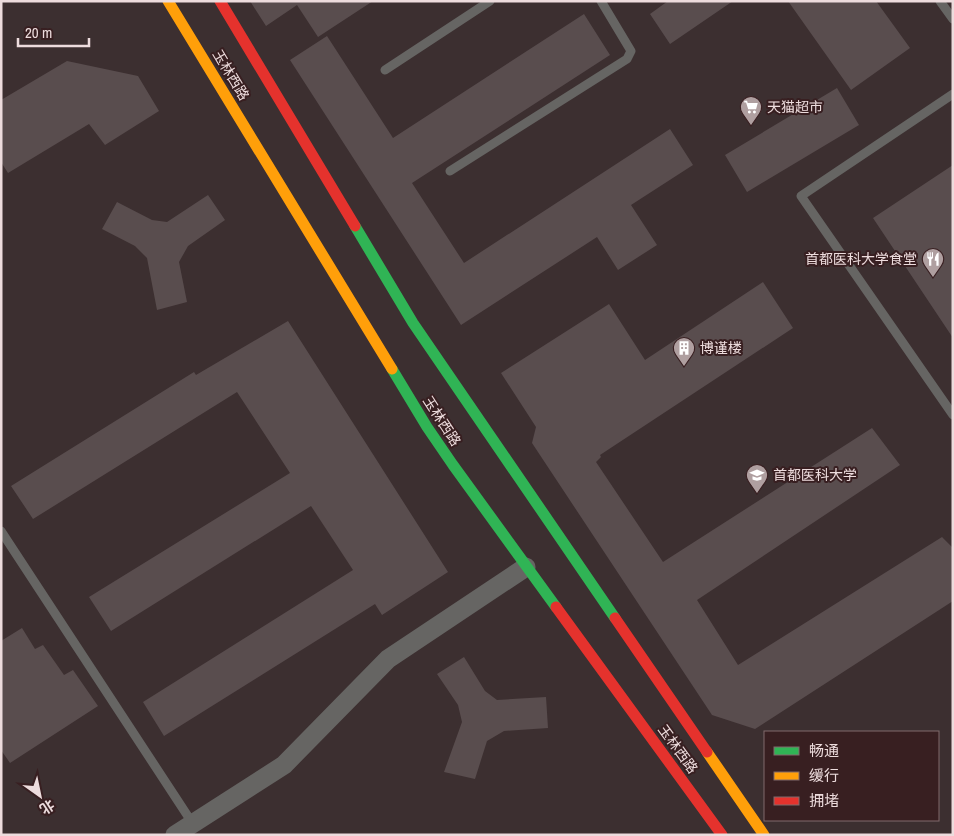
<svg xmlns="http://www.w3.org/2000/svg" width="954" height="836" viewBox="0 0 954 836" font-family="'Archivo Narrow','Noto Sans SC',sans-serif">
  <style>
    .building { fill: #594d4e }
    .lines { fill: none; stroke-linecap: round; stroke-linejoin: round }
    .lane { stroke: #666563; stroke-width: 9 }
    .street { stroke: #666563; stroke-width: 19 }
    .fast { stroke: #30b455; stroke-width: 11 }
    .slow { stroke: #ff9f0a; stroke-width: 11 }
    .jam { stroke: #e5322d; stroke-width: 11 }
    .labels { text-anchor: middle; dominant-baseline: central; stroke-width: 4; stroke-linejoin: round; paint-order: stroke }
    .street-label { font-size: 14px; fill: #eddcdd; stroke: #381f21 }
    .poi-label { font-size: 14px; fill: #eddcdd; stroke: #381f21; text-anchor: start }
  </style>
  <rect width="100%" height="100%" fill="#3c2f30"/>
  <path class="building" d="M 250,1 L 373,1 L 318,37 L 297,5 L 266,26 Z
    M 668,1 L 733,1 L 670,44 L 650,14 Z
    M 788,1 L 876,1 L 910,48 L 851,90 Z
    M 584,14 L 610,55 L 412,183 L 464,263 L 670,129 L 693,165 L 631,205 L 657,245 L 618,270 L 597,237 L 461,325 L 290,60 L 327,36 L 393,138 Z
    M 67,61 L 138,76 L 159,111 L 105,145 L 89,124 L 8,173 L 1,162 L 1,100 Z
    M 837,88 L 859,125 L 747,192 L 725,155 Z
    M 953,165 L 953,338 L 873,218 Z
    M 208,195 L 225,220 L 188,246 L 179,262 L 187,302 L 157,310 L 147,258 L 135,246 L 102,229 L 117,202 L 152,220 L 167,222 Z
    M 763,282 L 793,328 L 600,455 L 601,457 L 596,462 L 663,562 L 872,428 L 900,465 L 697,600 L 738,665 L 942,537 L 953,548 L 953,601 L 755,729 L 712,715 L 532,443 L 536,427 L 501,373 L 609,304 L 645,360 Z
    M 288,321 L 448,572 L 382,615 L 375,604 L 164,736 L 143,702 L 353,570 L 311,506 L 111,631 L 89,597 L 290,473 L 237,392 L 33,519 L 11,486 L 194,372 L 196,375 Z
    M 22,628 L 35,649 L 43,645 L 64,675 L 73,670 L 98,706 L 10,763 L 1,750 L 1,641 Z
    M 464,657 L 485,691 L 497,700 L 546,697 L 548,728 L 504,731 L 487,741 L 475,779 L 444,772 L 462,722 L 458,705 L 437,674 Z"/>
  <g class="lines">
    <path class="lane" d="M 940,1 L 953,19
      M 385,70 L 490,1
      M 953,94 L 801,196 L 953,415
      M 450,171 L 627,59 L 631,51 L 601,1
      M 1,531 L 193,824"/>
    <path class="street" d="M 175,835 L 284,765 L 388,659 L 526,567"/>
    <path class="fast" d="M 355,226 L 413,323 L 615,618
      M 392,369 L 427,427 L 453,465 L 556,607"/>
    <path class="slow" d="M 168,1 L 392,369
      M 707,752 L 764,835"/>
    <path class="jam" d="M 220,1 L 355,226
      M 556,607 L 722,835
      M 615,618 L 707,752"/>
  </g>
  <defs>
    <g id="supermarket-pin" transform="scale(1.125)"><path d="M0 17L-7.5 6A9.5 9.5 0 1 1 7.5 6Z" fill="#af9fa0" stroke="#381f21"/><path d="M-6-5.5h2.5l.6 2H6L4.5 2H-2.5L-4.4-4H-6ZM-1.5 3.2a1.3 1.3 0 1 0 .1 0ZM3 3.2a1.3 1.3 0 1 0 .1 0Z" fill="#fff"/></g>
    <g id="restaurant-pin" transform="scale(1.125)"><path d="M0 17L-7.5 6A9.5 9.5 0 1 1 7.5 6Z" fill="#af9fa0" stroke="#381f21"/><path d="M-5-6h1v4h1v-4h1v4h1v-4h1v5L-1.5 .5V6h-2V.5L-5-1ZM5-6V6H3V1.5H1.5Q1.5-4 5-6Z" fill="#fff"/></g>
    <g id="building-pin" transform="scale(1.125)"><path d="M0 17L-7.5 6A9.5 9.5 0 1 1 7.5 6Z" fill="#af9fa0" stroke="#381f21"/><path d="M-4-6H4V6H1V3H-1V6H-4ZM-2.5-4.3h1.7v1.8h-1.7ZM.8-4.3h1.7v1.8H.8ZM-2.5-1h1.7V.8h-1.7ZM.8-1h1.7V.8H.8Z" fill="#fff"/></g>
    <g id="university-pin" transform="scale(1.125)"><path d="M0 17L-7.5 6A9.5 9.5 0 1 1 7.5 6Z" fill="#af9fa0" stroke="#381f21"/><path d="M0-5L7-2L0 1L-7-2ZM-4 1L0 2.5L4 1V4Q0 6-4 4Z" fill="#fff"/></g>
  </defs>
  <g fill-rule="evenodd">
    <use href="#supermarket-pin" x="751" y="107"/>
    <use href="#restaurant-pin" x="933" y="259"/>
    <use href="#building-pin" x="684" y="348"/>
    <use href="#university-pin" x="757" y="475"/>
  </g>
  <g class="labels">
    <g class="street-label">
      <text transform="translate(231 75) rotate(59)">玉林西路</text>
      <text transform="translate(442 421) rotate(57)">玉林西路</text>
      <text transform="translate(678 749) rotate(54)">玉林西路</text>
    </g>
    <g class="poi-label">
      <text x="767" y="107">天猫超市</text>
      <text x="917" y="259" text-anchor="end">首都医科大学食堂</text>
      <text x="700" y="348">博谨楼</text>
      <text x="773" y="475">首都医科大学</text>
    </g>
  </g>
  <rect width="954" height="836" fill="none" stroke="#eddcdd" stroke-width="5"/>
  <rect x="764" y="731" width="175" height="90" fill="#381f21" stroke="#806b6c"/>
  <rect x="774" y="747" width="25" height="8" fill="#30b455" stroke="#806b6c"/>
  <text x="809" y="756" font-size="15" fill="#eddcdd">畅通</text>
  <rect x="774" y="772" width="25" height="8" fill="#ff9f0a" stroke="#806b6c"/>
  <text x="809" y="781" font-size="15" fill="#eddcdd">缓行</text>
  <rect x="774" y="797" width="25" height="8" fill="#e5322d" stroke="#806b6c"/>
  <text x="809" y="806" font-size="15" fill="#eddcdd">拥堵</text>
  <g transform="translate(40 796) rotate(147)" stroke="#381f21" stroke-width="4" paint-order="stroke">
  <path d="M0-4L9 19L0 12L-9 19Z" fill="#eddcdd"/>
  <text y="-8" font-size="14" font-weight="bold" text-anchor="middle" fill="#eddcdd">北</text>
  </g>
  <path d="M18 38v8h71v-8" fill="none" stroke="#eddcdd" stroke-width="2.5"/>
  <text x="25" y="38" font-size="15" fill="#eddcdd" stroke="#381f21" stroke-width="4" paint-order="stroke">20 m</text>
</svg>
